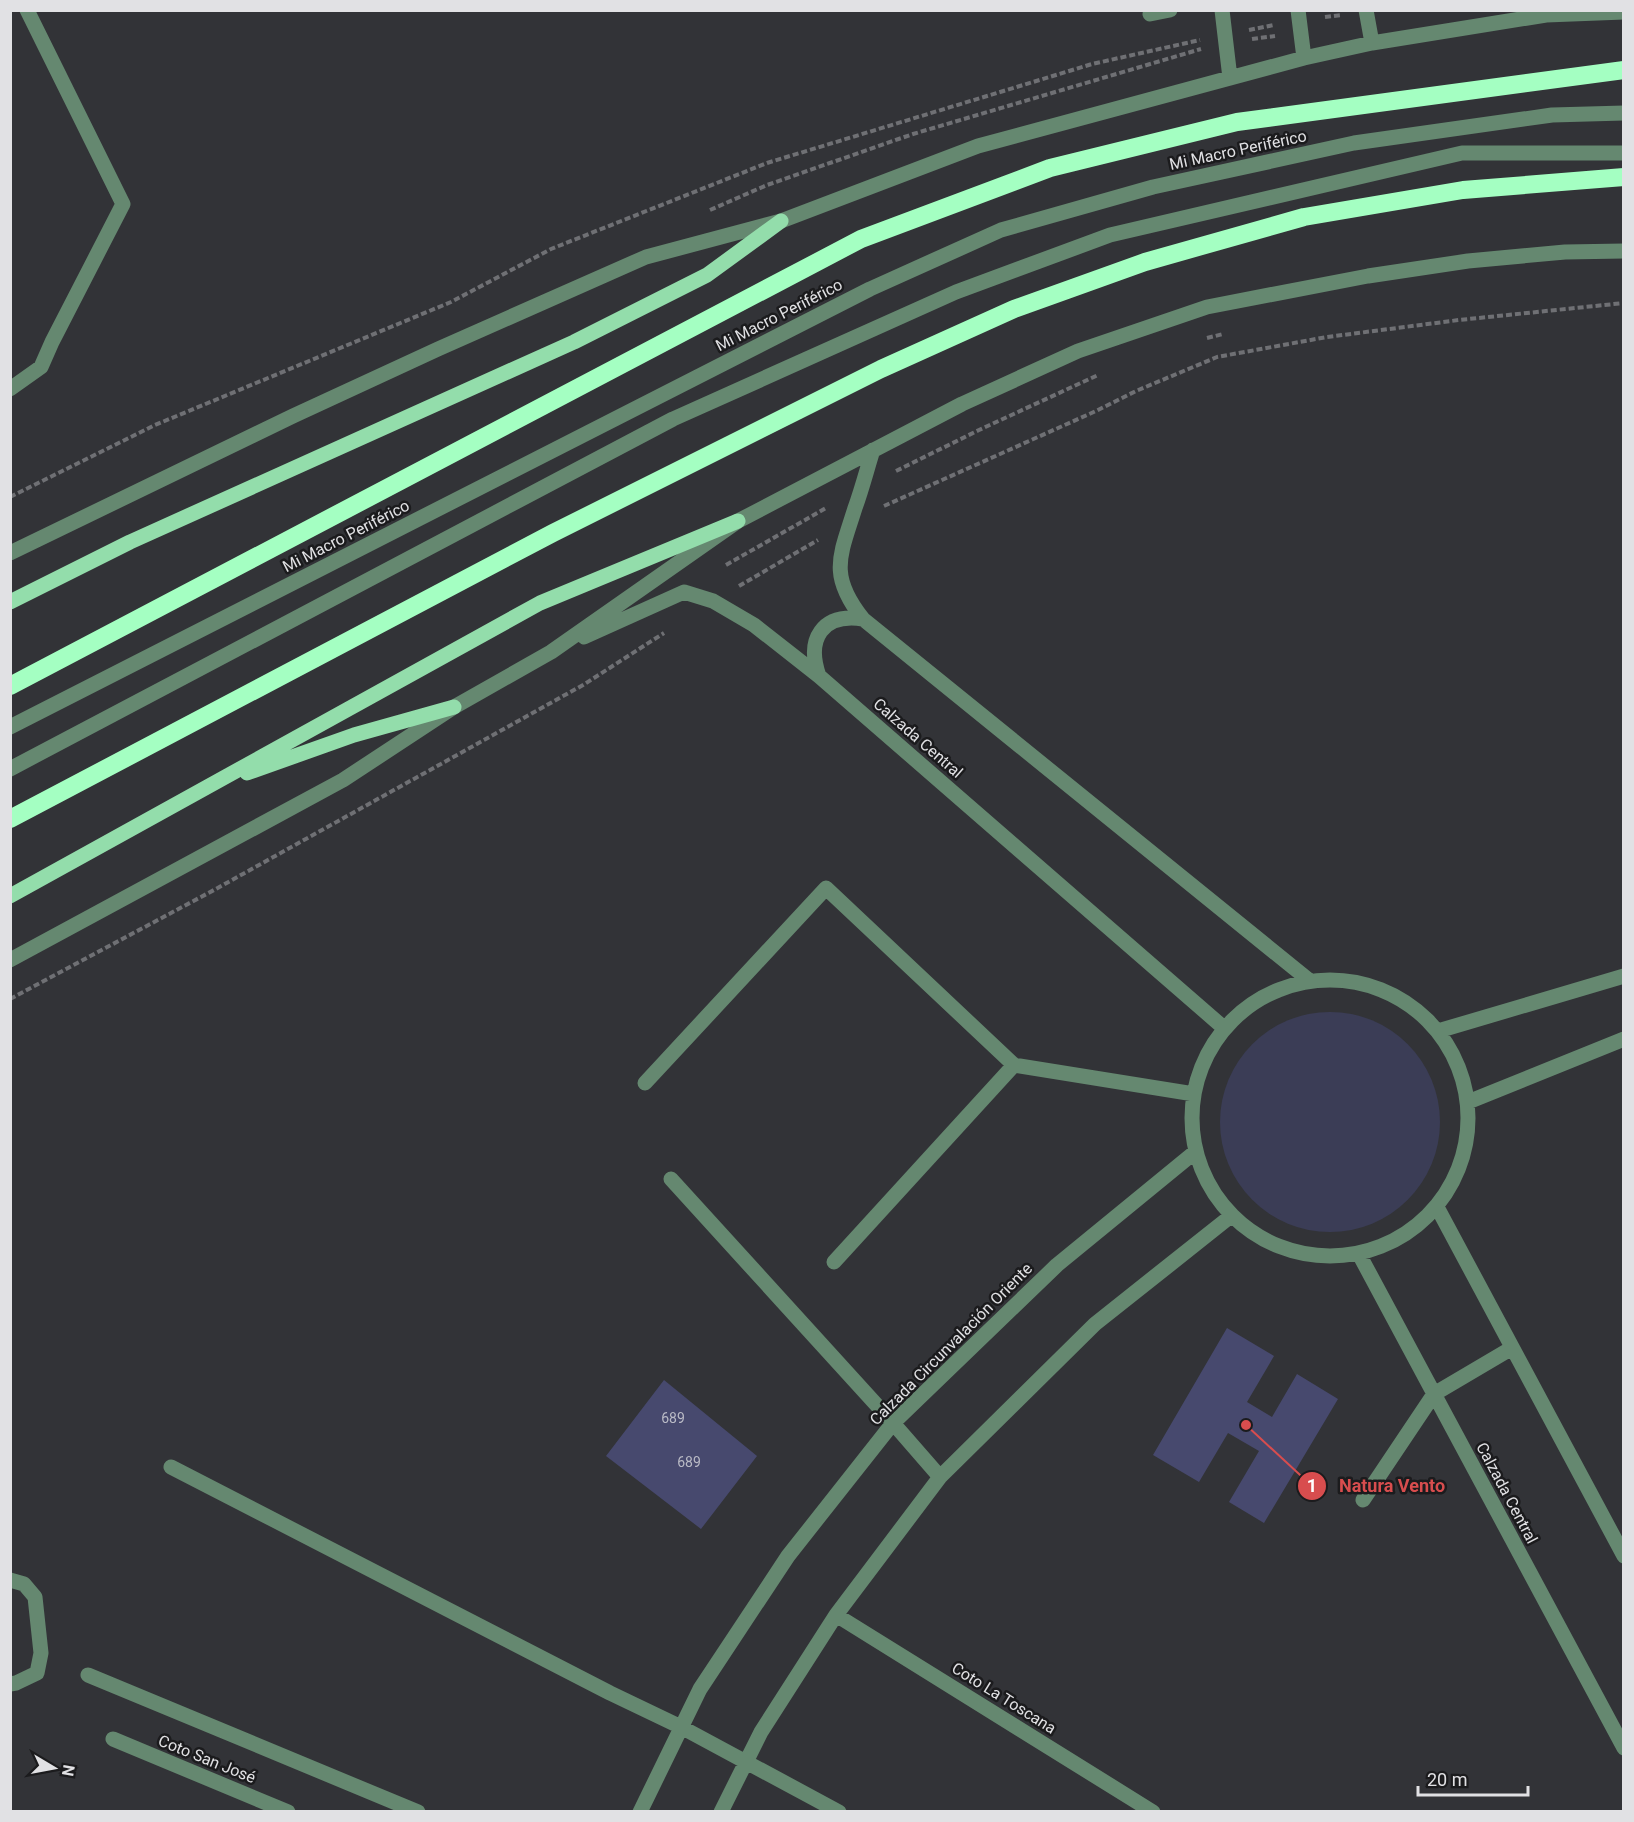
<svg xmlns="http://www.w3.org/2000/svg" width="1634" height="1822" viewBox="0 0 1634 1822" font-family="Roboto,sans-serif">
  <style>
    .green { fill: #3b3d56 }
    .building { fill: #47496e }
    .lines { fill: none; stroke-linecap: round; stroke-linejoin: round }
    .path { stroke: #6f7074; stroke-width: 4; stroke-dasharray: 6 3; stroke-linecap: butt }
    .minor { stroke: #658870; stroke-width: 15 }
    .major { stroke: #93ddab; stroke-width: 15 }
    .highway { stroke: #a4ffc2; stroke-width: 18 }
    .labels { text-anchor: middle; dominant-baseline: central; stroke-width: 5; stroke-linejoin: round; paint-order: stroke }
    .number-label { font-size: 14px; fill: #babbc6 }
    .street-label { font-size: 16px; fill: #e1e1e4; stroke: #1b1b1d }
    .leader { fill: none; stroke: #d84d4e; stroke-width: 2 }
    .callout-dot { fill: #d84d4e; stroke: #1b1b1d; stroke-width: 2 }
    .mark-label { font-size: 18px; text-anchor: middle; font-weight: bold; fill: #fff }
    .callout-label { font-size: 18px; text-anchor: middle; font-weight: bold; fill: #d84d4e; stroke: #1b1b1d; stroke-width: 5; stroke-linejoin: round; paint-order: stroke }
  </style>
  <rect width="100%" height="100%" fill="#323337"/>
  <path class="green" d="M1220 1122a110 110 0 1 1 220 0a110 110 0 1 1-220 0Z"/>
  <path class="building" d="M 1227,1328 L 1274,1356 L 1247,1402 L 1272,1417 L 1297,1374 L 1338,1399 L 1264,1523 L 1229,1502 L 1259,1451 L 1228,1433 L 1199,1482 L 1153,1455 Z
    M 664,1380 L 757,1456 L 701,1529 L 606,1456 Z"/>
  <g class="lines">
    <path class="path" d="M 1325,17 L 1342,15
      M 1249,30 L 1274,25
      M 1252,39 L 1275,36
      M 710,210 L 767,185 L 913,134 L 1201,49
      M 1207,338 L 1223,334
      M 896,471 L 979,430 L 1098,375
      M 10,497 L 155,425 L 451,302 L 551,249 L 767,163 L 1092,64 L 1200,40
      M 884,506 L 1096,411 L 1136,391 L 1217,357 L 1327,337 L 1459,320 L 1624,303
      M 726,565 L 826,508
      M 739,586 L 818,540
      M 10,999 L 214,890 L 583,685 L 664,633"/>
    <path class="minor" d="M 1222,10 L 1230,78
      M 1298,10 L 1304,58
      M 1366,10 L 1372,43
      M 1150,14 L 1170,10
      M 10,389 L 41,367 L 52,342 L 123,204 L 27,10
      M 873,450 C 867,469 862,489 855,508 C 840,556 828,575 863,619 L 1310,981
      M 10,553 L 293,416 L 438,349 L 646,257 L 781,221 L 978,146 L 1304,58 L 1372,43 L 1546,15 L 1624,12
      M 584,637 L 684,592 L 713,601 L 754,625 L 819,676 L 1224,1028
      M 819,676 C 806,639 822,613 863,619
      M 10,727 L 870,289 L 1001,230 L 1153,187 L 1354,143 L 1552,115 L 1624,113
      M 10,769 L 673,419 L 956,292 L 1110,235 L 1462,153 L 1624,153
      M 10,960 L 343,780 L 454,707 L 551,652 L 738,521 L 962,404 L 1078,351 L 1207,307 L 1368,276 L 1468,261 L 1565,252 L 1624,251
      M1192 1118a138 138 0 1 1 276 0a138 138 0 1 1-276 0Z
      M 1438,1031 L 1624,976
      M 645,1083 L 826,888 L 1014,1065 L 1194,1094
      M 1468,1102 L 1624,1039
      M 671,1179 L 893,1423 L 940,1477
      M 1437,1207 L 1624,1556
      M 1359,1254 L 1624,1748
      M 834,1262 L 1014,1065
      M 171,1467 L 610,1693 L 681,1727 L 839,1812
      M 1363,1500 L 1434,1394 L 1512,1348
      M 10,1580 L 24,1584 L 35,1597 L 41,1653 L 37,1673 L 16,1683 L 10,1684
      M 836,1615 L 1153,1812
      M 88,1675 L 418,1812
      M 113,1739 L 288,1812
      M 640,1812 L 700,1689 L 788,1556 L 893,1423 L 1057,1265 L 1195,1152
      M 721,1812 L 761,1732 L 836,1615 L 940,1477 L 1095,1324 L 1231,1216"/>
    <path class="major" d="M 10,602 L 130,542 L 574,342 L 707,275 L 781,221
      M 247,773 L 354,735 L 454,707
      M 10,896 L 540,603 L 738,521"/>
    <path class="highway" d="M 10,686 L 861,239 L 1050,168 L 1237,122 L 1624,70
      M 10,819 L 553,533 L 881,369 L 1014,309 L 1145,262 L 1304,217 L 1463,190 L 1624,177"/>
  </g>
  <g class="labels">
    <g class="number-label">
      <text x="673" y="1418">689</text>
      <text x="689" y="1462">689</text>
    </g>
    <g class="street-label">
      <text transform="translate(1238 150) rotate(-12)">Mi Macro Periférico</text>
      <text transform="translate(779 315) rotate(-27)">Mi Macro Periférico</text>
      <text transform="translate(346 536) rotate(-27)">Mi Macro Periférico</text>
      <text transform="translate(918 738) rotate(41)">Calzada Central</text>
      <text transform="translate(951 1344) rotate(-45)">Calzada Circunvalación Oriente</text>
      <text transform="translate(1507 1493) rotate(62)">Calzada Central</text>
      <text transform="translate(1004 1698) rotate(32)">Coto La Toscana</text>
      <text transform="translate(207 1759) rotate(22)">Coto San José</text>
    </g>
  </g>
  <path class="leader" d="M1246 1425L1312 1486"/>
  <g class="callout-dot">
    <circle cx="1246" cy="1425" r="6"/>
    <circle cx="1312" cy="1486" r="15"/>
  </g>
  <g class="mark-label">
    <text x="1312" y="1492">1</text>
  </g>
  <g class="callout-label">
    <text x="1392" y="1492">Natura Vento</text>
  </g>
  <rect width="1634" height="1822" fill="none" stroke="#e1e1e4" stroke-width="24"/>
  <g transform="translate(54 1768) rotate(100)" stroke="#1b1b1d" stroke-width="4.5" paint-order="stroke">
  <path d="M0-4.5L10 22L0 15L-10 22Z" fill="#e1e1e4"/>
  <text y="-9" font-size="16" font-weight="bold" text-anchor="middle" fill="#e1e1e4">N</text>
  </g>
  <path d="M1418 1786v9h110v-9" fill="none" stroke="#e1e1e4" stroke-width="3"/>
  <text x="1427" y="1786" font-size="18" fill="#e1e1e4" stroke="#1b1b1d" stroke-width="4.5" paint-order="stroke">20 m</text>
</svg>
